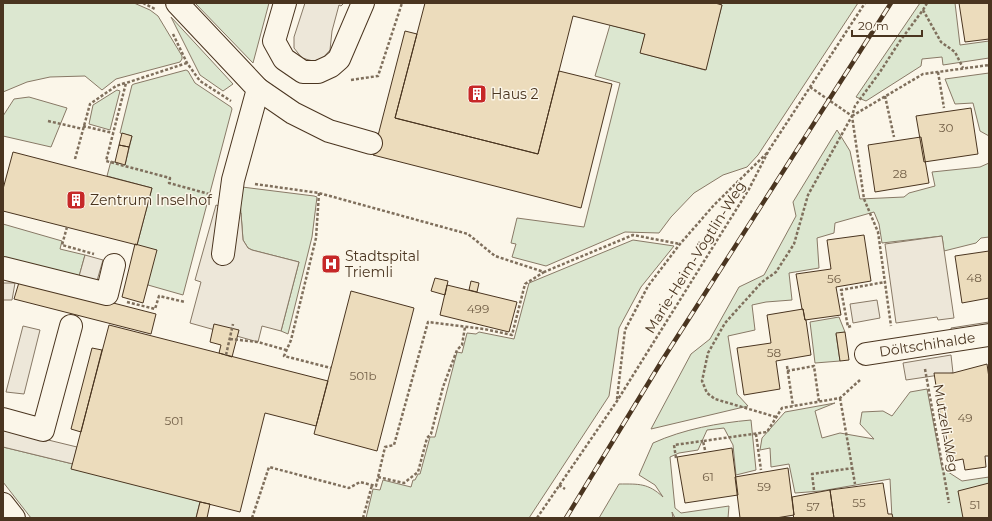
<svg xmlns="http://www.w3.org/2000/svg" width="992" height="521" viewBox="0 0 992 521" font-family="Montserrat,sans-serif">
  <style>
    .green { fill: #dce7d0; stroke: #887966 }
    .parking { fill: #ede7d9; stroke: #887966 }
    .building { fill: #ecdcbc; stroke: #4a3520 }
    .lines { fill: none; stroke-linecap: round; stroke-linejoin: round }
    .minor-casing { stroke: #4a3520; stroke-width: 24 }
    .path { stroke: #7f6f5c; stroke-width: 2.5; stroke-dasharray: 3 2; stroke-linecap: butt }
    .minor { stroke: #fbf6e9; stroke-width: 22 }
    .rail-casing { stroke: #4a3520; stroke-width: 4.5 }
    .rail { stroke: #fbf6e9; stroke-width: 3; stroke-dasharray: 9; stroke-linecap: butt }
    .labels { text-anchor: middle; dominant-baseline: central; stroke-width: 3; stroke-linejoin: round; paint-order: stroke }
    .number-label { font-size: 12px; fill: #725f47 }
    .poi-label { font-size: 14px; fill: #4a3520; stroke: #fbf6e9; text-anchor: start }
    .street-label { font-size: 14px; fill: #4a3520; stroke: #fbf6e9 }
  </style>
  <rect width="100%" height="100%" fill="#fbf6e9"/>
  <path class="green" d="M 3,3 L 134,3 L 150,10 L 158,16 L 182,56 L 182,59 L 180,62 L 116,79 L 102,90 L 85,76 L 50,77 L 27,82 L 3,92 Z
    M 195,3 L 269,3 L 253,63 Z
    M 715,3 L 858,3 L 758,155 L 747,167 L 723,175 L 694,193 L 671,217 L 659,233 L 625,232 L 546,266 L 512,257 L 516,244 L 511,243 L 517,218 L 584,227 L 620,83 L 595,76 L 610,25 L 645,34 L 641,53 L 705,70 L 722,5 Z
    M 920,3 L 955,3 L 960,45 L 989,41 L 989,58 L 943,65 L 942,57 L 922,59 L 921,66 L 866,101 L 856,97 Z
    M 171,17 L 233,84 L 223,91 L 200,75 Z
    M 186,70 L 188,71 L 195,83 L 231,107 L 232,109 L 183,295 L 148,285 L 137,245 L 152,188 L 107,176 L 111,161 L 125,165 L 132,136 L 120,133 L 132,85 L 134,84 Z
    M 989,73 L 989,136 L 980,131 L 973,103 L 955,104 L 945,79 Z
    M 117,90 L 120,91 L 110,130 L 89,124 L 93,105 Z
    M 29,97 L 67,108 L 51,147 L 3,136 L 3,116 L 14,99 Z
    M 837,130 L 850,151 L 860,199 L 904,197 L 909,193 L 935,186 L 932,172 L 980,167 L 989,163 L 989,237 L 981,238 L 976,243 L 944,251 L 942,236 L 882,243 L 879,224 L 874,212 L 835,223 L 834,233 L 817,238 L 819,268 L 789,273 L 792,300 L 766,302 L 752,305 L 755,330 L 728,336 L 737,394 L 748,406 L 651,429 L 691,354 L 710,339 L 739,287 L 764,275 L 796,216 L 793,202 Z
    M 242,187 L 314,196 L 317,197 L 312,237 L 288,334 L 281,331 L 299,262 L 252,250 L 248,248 L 243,240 L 240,200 Z
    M 3,224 L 62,241 L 60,249 L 85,255 L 78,280 L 3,260 Z
    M 633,240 L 674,246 L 641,287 L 619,328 L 609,396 L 529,518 L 366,518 L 373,489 L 380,490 L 383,480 L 411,487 L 413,480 L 415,480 L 418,474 L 420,474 L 430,437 L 435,437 L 457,352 L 462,353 L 467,333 L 476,334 L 479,332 L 514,339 L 529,283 Z
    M 839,317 L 845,332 L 836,334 L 840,361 L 815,363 L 810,322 Z
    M 927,389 L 942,468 L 962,481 L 989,477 L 989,518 L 892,518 L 890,479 L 821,491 L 795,493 L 789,464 L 771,467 L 770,448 L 760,450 L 762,438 L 785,412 L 835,403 L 815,411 L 822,438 L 840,433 L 874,439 L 860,424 L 862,412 L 883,411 L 892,416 L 910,392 Z
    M 751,420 L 756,470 L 736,475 L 733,445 L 724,428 L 707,430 L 698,450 L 679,453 L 670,457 L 675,508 L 681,513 L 729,506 L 728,518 L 675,518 L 672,512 L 673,518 L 599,518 L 619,484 C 639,484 648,483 663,497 L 655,485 L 639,475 L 653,443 C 684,429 718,423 751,420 Z
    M 3,447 L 73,464 L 200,502 L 196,518 L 31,518 L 3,482 Z"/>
  <path class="parking" d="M 305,3 L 344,3 L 341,6 L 339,5 L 332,31 L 330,50 L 322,59 L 313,61 L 302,58 L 294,48 L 294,37 Z
    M 216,205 L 241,213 L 243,240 L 248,248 L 252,250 L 299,262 L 281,331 L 262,326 L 258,342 L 190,323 L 201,282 L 195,280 Z
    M 942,236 L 954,318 L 938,320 L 937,317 L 896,323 L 885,244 Z
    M 85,255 L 103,260 L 96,284 L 78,280 Z
    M 3,283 L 15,283 L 12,300 L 3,300 Z
    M 877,300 L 880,318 L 853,323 L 850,304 Z
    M 989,322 L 989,329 L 952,334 L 951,328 Z
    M 23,326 L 40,330 L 24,394 L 6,392 Z
    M 951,355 L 953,373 L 906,380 L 903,363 Z
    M 3,429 L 77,447 L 73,464 L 3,447 Z"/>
  <path class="building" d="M 425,3 L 715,3 L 722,5 L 706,70 L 640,53 L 645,34 L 573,16 L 538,154 L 395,118 Z
    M 959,3 L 989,3 L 989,39 L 965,42 Z
    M 405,31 L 417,34 L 395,118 L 538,154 L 559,71 L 612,84 L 581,208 L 373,155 Z
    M 971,108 L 978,154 L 924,162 L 916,116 Z
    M 122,133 L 132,136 L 129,147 L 119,145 Z
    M 921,137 L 929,183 L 875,192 L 868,145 Z
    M 119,145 L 129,147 L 125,165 L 115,162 Z
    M 13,152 L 152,188 L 137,245 L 3,211 L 3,189 Z
    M 864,235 L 871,281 L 836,287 L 841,315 L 805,320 L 803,309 L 802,309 L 796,274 L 831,269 L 827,240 Z
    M 135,244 L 157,250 L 143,303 L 122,297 Z
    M 989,251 L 989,298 L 962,303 L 955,256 Z
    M 435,278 L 448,281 L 445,295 L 431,291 Z
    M 20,279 L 156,314 L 151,334 L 14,299 Z
    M 471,281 L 479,283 L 477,292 L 469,290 Z
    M 447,285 L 517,302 L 509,332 L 440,315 Z
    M 351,291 L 414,308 L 377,451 L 314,434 Z
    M 803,309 L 805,320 L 806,320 L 811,355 L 776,361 L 780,389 L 744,395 L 737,348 L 771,343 L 767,315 Z
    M 214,324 L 239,330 L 232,357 L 219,353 L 221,345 L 210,342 Z
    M 109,325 L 328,381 L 316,426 L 265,413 L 240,512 L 71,469 Z
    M 845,332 L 849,360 L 840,361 L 836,333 Z
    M 92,348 L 102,350 L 81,432 L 71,429 Z
    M 987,364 L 989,378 L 989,456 L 985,456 L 986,467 L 965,470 L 963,459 L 948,462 L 934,373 L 953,373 Z
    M 732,448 L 738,495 L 685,503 L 677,457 Z
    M 788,468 L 794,515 L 776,518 L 740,518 L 735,477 Z
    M 883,483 L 888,514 L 892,514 L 893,518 L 834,518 L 830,490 Z
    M 989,483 L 989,518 L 963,518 L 958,491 Z
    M 830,490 L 834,518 L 794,518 L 793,515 L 794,515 L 792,497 Z
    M 200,502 L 210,504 L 207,518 L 196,518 Z"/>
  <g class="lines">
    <g class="minor-casing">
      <g id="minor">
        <path d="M 177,3 L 258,89 L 233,180 L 223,254"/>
        <path d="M 285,3 L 274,41 L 284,59 L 303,72 L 318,72 L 331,66 L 339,59 L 363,3"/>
        <path d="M 258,89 L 293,113 L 329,131 L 371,143"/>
        <path d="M 3,268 L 107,294 L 114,265"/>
        <path id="s1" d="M 866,354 L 989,335"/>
        <path d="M 3,419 L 43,430 L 71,326"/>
        <path d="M 3,504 L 14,518"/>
      </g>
    </g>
    <path class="path" d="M 143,3 L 155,9
      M 923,10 L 941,42 L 955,52 L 963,68
      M 173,34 L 187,63 L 200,81 L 231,101
      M 187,63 L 126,83 L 106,161 L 170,178 L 169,183 L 209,194
      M 938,72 L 944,108
      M 351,80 L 378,76 L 402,3
      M 810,87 L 852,116 L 864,199 L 878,232 L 891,326
      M 885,96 L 894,137
      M 852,116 L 923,74 L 989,65
      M 48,121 L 83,129
      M 83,126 L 113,133
      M 75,159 L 90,104 L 116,86 L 125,83
      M 255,184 L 319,193 L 468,234 L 495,256 L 544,272 L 633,235 L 680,244
      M 319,193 L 316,238 L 291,340 L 284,356 L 331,368
      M 67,227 L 62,245 L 94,254
      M 127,302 L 155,309 L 159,296 L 185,302
      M 851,326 L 848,327 L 841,290 L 885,282
      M 230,339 L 258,342 L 286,350
      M 226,355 L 233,324
      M 787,366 L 793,406
      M 925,369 L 949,503
      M 787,371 L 814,366 L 819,402
      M 840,398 L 855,484
      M 617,399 L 625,330 L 648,286 L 680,244 L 714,205 L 768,152
      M 776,417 L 715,399 L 707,393 L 702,381 L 708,353 L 725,323 L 762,282 L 776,272 L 794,244 L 808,195 L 852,116 L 855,106 L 880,72 L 900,41 L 923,10 L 927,3
      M 756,434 L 761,470
      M 705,450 L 703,441 L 767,432 L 782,408 L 840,398 L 860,380
      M 676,458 L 674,445 L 703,441
      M 378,477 L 404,483 L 418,472 L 427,438 L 431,434 L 443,387 L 457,350 L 462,345 L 465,327
      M 559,485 L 565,489
      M 814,490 L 812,474 L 853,468
      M 252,518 L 269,467 L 349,488 L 360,482 L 376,486 L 385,447 L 394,445 L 428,322 L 484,329 L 512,335 L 525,284 L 544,272
      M 363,518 L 372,485
      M 537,518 L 617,401 L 749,189 L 769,150 L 865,3"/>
    <use href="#minor" class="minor"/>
    <g class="rail-casing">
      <path id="rail" d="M 566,518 L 663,359 L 891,3"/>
    </g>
    <use href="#rail" class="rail"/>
  </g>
  <defs>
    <g id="building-square" transform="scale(1)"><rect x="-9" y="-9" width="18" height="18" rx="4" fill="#c62828" stroke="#fbf6e9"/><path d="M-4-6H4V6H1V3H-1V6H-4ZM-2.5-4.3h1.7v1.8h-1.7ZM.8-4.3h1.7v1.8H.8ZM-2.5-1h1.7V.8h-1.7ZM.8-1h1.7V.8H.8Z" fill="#fff"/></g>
    <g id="hospital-square" transform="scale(1)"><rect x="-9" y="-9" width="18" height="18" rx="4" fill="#c62828" stroke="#fbf6e9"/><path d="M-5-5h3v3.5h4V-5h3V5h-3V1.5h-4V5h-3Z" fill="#fff"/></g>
  </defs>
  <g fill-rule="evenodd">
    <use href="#building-square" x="477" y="94"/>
    <use href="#building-square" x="76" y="200"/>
    <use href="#hospital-square" x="331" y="264"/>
  </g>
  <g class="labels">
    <g class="number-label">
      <text x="946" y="127">30</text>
      <text x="900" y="173">28</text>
      <text x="974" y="277">48</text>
      <text x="834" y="278">56</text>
      <text x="478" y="308">499</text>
      <text x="774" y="352">58</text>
      <text x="363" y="375">501b</text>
      <text x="965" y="417">49</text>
      <text x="174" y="420">501</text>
      <text x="708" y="476">61</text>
      <text x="764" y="486">59</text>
      <text x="859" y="502">55</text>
      <text x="975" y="504">51</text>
      <text x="813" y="506">57</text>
    </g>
    <g class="poi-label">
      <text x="491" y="94">Haus 2</text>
      <text x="90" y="200">Zentrum Inselhof</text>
      <text x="345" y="256">Stadtspital<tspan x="345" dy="16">Triemli</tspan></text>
    </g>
    <g class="street-label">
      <text transform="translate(695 257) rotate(-58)">Marie-Heim-Vögtlin-Weg</text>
      <text stroke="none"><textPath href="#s1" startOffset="62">Döltschihalde</textPath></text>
      <text transform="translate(946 428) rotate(80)">Mutzeli-Weg</text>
    </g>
  </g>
  <rect width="992" height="521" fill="none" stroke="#4a3520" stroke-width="8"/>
  <path d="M852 30v6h70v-6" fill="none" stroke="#4a3520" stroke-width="2"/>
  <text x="858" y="30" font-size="12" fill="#4a3520" stroke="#fbf6e9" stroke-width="3" paint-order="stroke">20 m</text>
</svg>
